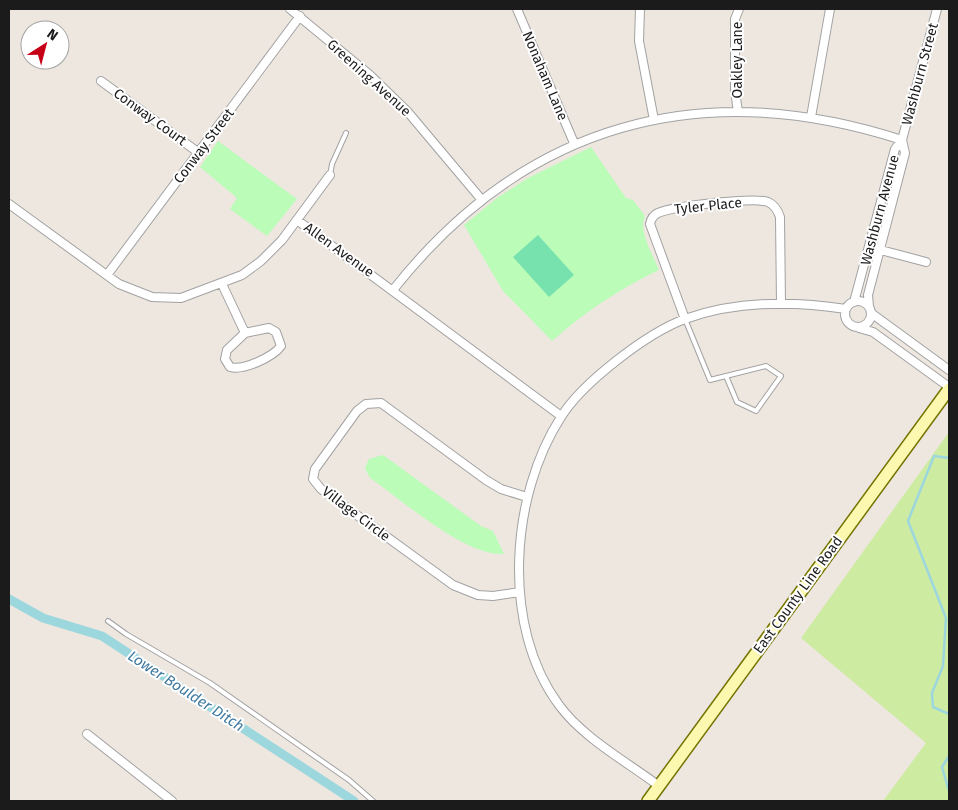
<svg xmlns="http://www.w3.org/2000/svg" width="958" height="810" viewBox="0 0 958 810" font-family="'Fira Sans',sans-serif">
  <style>
    .grass { fill: #ceeba2 }
    .park { fill: #bafcb8 }
    .pitch { fill: #78e2ae }
    .lines { fill: none; stroke-linecap: round; stroke-linejoin: round }
    .stream { stroke: #9dd7de; stroke-width: 2.5 }
    .canal { stroke: #9dd7de; stroke-width: 9 }
    .service-casing { stroke: #a2a2a2; stroke-width: 6 }
    .minor-casing { stroke: #a2a2a2; stroke-width: 10 }
    .secondary-casing { stroke: #747400; stroke-width: 14 }
    .service { stroke: #fff; stroke-width: 4 }
    .minor { stroke: #fff; stroke-width: 8 }
    .secondary { stroke: #fcf8af; stroke-width: 11 }
    .labels { text-anchor: middle; dominant-baseline: central; stroke-width: 4; stroke-linejoin: round; paint-order: stroke }
    .street-label { font-size: 14px; fill: #1b1b1b; stroke: #fff }
    .water-label { font-size: 15px; font-style: italic; fill: #3f799f; stroke: #fff }
  </style>
  <rect width="100%" height="100%" fill="#eee7e0"/>
  <path class="grass" d="M 949,432 L 949,801 L 883,801 L 926,743 L 801,638 Z"/>
  <path class="park" d="M 218,141 L 297,199 L 267,236 L 230,209 L 237,198 L 200,167 Z
    M 591,147 L 626,198 L 633,200 L 645,216 C 638,231 653,255 659,270 C 619,289 585,312 552,341 L 503,291 L 464,225 L 497,198 L 528,178 Z
    M 383,455 L 481,526 L 493,531 L 504,554 C 466,557 402,500 370,478 L 365,468 L 369,459 Z"/>
  <path class="pitch" d="M 538,235 L 574,275 L 549,297 L 513,257 Z"/>
  <g class="lines">
    <path class="stream" d="M 949,458 L 934,456 L 908,521 L 946,618 L 943,666 L 932,693 L 933,707 L 949,714
      M 949,756 L 942,767 L 949,791"/>
    <path class="canal" d="M 9,599 L 43,618 L 102,636 L 354,801"/>
    <g class="service-casing">
      <path id="service" d="M 330,175 L 332,164 L 346,133
        M 685,319 L 710,380 L 766,366 L 781,376 L 756,411 L 737,402 L 726,376
        M 108,621 L 126,634 L 210,683 L 349,780 L 373,801"/>
    </g>
    <g class="minor-casing">
      <path id="minor" d="M 290,9 L 370,75 L 407,111 L 481,199
        M 517,9 L 574,143
        M 640,9 L 639,41 L 654,120
        M 101,81 L 199,153
        M 738,112 L 735,91 L 735,19 L 739,9
        M 811,117 L 830,9
        M 9,204 L 119,284 L 152,297 L 181,298 L 242,275 L 261,261 L 282,240 L 330,175
        M 297,220 L 561,416
        M 877,249 L 926,262
        M 107,275 L 300,16
        M 222,284 L 245,333 L 227,350 L 225,359 L 230,367 C 243,371 273,357 281,346 L 276,332 L 269,328 L 245,333
        M 393,290 C 525,123 701,75 902,140
        M845 314a13 13 0 1 1 26 0a13 13 0 1 1-26 0Z
        M 854,302 L 895,149 L 902,140 L 937,9
        M 869,306 L 868,295 L 905,153 L 902,140
        M 871,313 L 949,370
        M 685,319 L 650,224 C 651,219 653,215 658,213 C 674,206 753,197 768,202 C 775,205 778,211 780,217 L 781,304
        M 859,328 L 873,332 L 949,387
        M 520,592 L 493,596 L 478,595 L 453,585 L 321,489 L 313,479 L 315,469 L 357,411 L 366,404 L 381,403 L 486,480 L 501,489 L 527,497
        M 87,734 L 172,801
        M 659,786 C 627,762 582,737 559,705 C 501,627 510,496 561,417 C 582,383 647,333 685,319 C 735,301 794,301 846,309"/>
    </g>
    <g class="secondary-casing">
      <path id="secondary" d="M 648,801 L 949,389"/>
    </g>
    <use href="#service" class="service"/>
    <use href="#minor" class="minor"/>
    <use href="#secondary" class="secondary"/>
  </g>
  <g class="labels">
    <g class="street-label">
      <text transform="translate(737 60) rotate(-90)">Oakley Lane</text>
      <text transform="translate(920 74) rotate(-75)">Washburn Street</text>
      <text transform="translate(545 76) rotate(67)">Nonaham Lane</text>
      <text transform="translate(369 78) rotate(42)">Greening Avenue</text>
      <text transform="translate(150 117) rotate(36)">Conway Court</text>
      <text transform="translate(204 146) rotate(-53)">Conway Street</text>
      <text transform="translate(708 206) rotate(-6)">Tyler Place</text>
      <text transform="translate(880 210) rotate(-75)">Washburn Avenue</text>
      <text transform="translate(339 250) rotate(36)">Allen Avenue</text>
      <text transform="translate(356 514) rotate(37)">Village Circle</text>
      <text transform="translate(798 595) rotate(-54)">East County Line Road</text>
    </g>
    <g class="water-label">
      <text transform="translate(186 691) rotate(33)">Lower Boulder Ditch</text>
    </g>
  </g>
  <rect width="958" height="810" fill="none" stroke="#1b1b1b" stroke-width="20"/>
  <g transform="translate(45 45) rotate(36)"><circle r="24" fill="#ffffff" stroke="#a4a4a4"/>
  <path d="M0-4L9 19L0 12L-9 19Z" fill="#c60016"/>
  <text y="-8" font-size="14" font-weight="bold" text-anchor="middle" fill="#1b1b1b">N</text>
  </g>
</svg>
